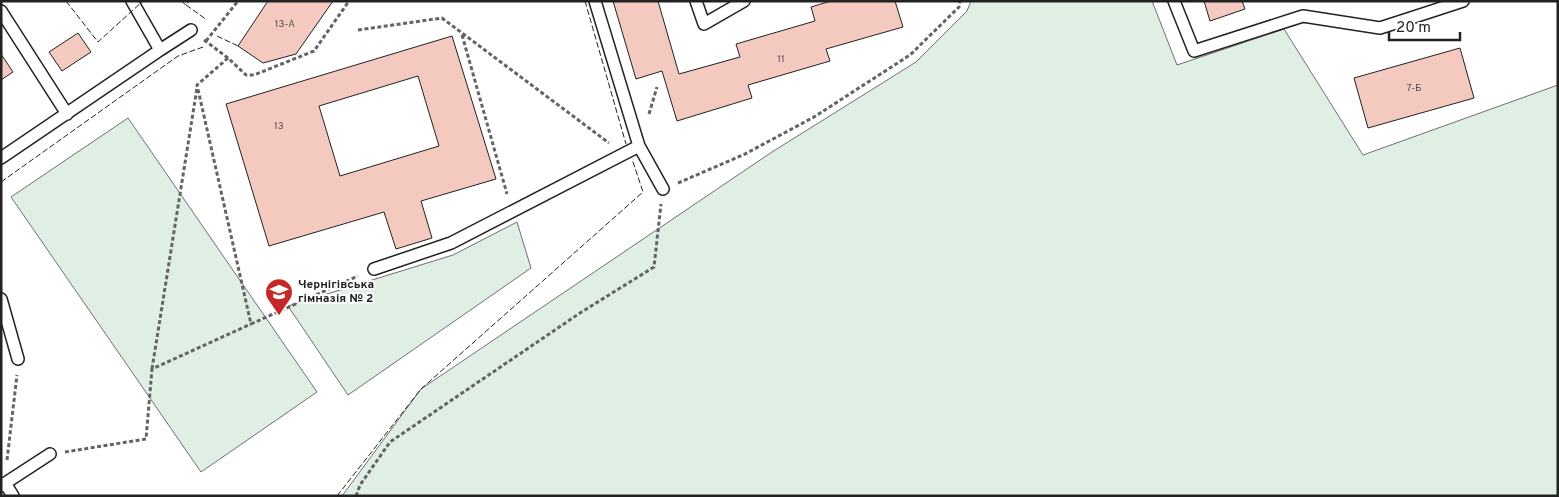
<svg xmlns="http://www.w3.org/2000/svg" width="1559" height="497" viewBox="0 0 1559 497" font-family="Overpass,sans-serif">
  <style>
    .green { fill: #e0efe3; stroke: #6f6f6f }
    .building { fill: #f3c9c0; stroke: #222; fill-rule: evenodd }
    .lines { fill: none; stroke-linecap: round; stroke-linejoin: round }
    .lane-casing { stroke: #222; stroke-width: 14 }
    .path { stroke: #646464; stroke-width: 3; stroke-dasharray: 4 2.5; stroke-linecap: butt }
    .lane { stroke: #fff; stroke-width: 11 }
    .fence { stroke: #222; stroke-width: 1; stroke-dasharray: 6 2.5; stroke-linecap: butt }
    .labels { text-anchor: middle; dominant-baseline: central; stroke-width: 4; stroke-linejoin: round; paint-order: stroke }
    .number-label { font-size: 10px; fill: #564c4a }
    .poi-label { font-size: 12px; font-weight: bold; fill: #222; stroke: #fff; text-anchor: start }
  </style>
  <rect width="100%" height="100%" fill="#fff"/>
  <path class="green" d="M 971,1 L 1152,1 L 1177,65 L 1284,29 L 1363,155 L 1558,85 L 1558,496 L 342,496 L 421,389 L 772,152 L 916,62 L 967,11 Z
    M 128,118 L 317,392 L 201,472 L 11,197 Z
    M 517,222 L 531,268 L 348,395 L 288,306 L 453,255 Z"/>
  <path class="building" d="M 268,1 L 333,1 L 296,54 L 263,63 L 238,46 Z
    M 613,1 L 658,1 L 679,74 L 740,57 L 736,44 L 815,21 L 811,7 L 831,1 L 895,1 L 903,27 L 826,49 L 830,61 L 748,85 L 752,98 L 677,121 L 662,71 L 636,79 Z
    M 1204,1 L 1242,1 L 1245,9 L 1210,21 Z
    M 78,33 L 91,52 L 62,71 L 49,52 Z
    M 452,36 L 496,179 L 421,201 L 432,238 L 396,249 L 384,212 L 269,246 L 226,104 ZM 418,76 L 439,146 L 340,176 L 319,106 Z
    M 1460,48 L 1474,98 L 1368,128 L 1354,78 Z
    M 1,54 L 13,72 L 1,80 Z"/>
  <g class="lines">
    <g class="lane-casing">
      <path id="lane" d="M 132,1 L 160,50 L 191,30
        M 696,1 L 704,24 L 744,1
        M 1174,1 L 1194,51 L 1303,16 L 1380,28 L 1463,1
        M 1,11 L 67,114
        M 639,146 L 663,189
        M 1,158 L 160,50
        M 374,269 L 451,243 L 639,146 L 595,1
        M 1,299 L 18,359
        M 5,483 L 13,496
        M 1,486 L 50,454"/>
    </g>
    <path class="path" d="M 358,30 L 442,18 L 609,143
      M 462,35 L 507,194
      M 204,40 L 228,58 L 246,75 L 254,75 L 314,51 L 349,1
      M 206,41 L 238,1
      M 228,58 L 197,85 L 251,324 L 358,276
      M 649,114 L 657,87
      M 678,183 L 745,154 L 814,117 L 910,55 L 959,7 L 960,1
      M 152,369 L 197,88
      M 65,452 L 146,439 L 152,369 L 251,324
      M 7,460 L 17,375
      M 356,496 L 360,485 L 390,442 L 580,313 L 654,267 L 661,204"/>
    <use href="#lane" class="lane"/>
    <path class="fence" d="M 66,1 L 98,42 L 143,1
      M 181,1 L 186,5 L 189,1
      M 585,1 L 626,144
      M 186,5 L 207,20
      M 217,36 L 238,46
      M 1,182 L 178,56 L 203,47
      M 337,496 L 421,389 L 643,192 L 632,159"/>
  </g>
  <defs>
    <g id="school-pin" transform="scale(1.4375)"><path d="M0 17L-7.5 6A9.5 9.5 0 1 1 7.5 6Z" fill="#c62828" stroke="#fff"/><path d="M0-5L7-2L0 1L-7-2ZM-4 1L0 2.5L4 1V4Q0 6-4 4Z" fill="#fff"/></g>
  </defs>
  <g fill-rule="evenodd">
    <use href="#school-pin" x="279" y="292"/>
  </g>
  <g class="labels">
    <g class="number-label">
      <text x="285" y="24">13-А</text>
      <text x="781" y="59">11</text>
      <text x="1414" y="88">7-Б</text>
      <text x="279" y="126">13</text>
    </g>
    <g class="poi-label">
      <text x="298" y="285">Чернігівська<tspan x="298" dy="14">гімназія № 2</tspan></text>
    </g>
  </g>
  <rect width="1559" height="497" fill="none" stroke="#222222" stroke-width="5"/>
  <path d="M1389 32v8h71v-8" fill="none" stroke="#222222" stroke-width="2.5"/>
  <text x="1396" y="32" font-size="15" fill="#222222" stroke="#ffffff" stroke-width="4" paint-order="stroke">20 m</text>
</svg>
